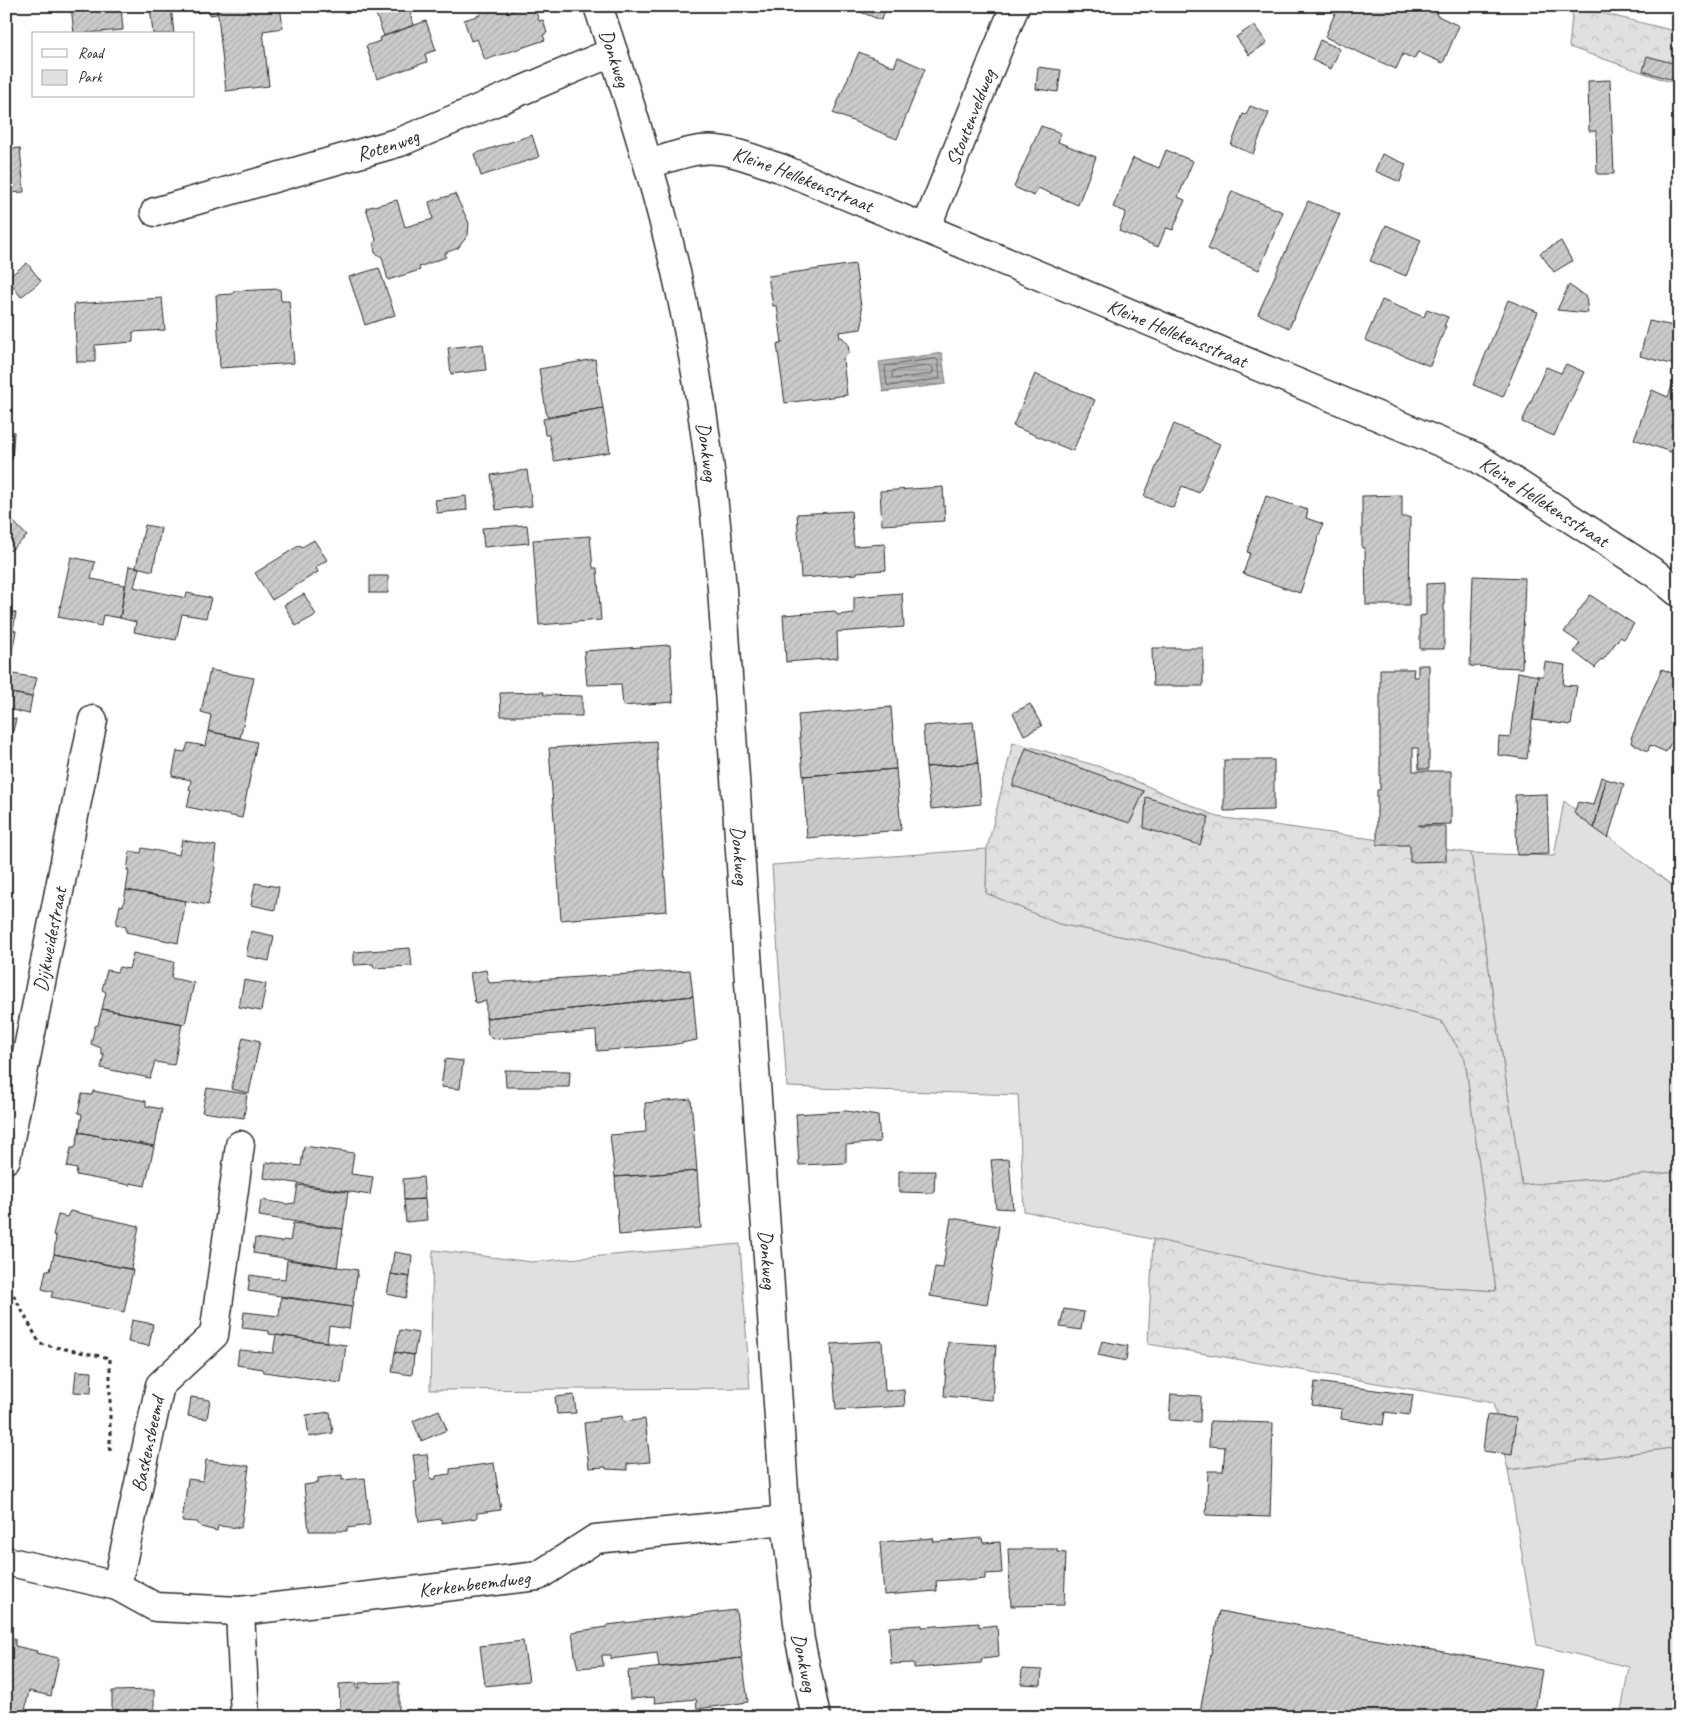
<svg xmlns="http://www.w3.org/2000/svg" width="1685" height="1723" viewBox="0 0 1685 1723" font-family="Caveat,sans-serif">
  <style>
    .green { fill: #e0e0e0; stroke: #868686 }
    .forest { fill: url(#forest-crowns); stroke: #868686 }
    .water { fill: url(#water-rules); stroke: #7e7e7e }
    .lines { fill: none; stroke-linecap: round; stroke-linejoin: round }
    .shore { stroke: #636363; stroke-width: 1 }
    .building { fill: url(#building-hatch); stroke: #2b2b2b }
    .minor-casing { stroke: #2b2b2b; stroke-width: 31 }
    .path { stroke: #2b2b2b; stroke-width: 3; stroke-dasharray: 4 4; stroke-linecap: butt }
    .minor { stroke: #fff; stroke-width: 28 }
    .labels { text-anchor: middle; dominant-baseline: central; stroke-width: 4; stroke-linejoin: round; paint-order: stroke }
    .street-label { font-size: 20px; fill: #2b2b2b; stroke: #fff }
  </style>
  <defs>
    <pattern id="forest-crowns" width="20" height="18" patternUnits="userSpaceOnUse" patternTransform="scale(1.25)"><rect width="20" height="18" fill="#e0e0e0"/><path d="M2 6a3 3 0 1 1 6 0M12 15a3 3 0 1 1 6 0" fill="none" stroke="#c0c0c0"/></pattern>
    <pattern id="water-rules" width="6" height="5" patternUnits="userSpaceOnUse" patternTransform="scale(1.25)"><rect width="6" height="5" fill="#b6b6b6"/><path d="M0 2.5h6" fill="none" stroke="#949494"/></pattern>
    <pattern id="building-hatch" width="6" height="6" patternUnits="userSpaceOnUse" patternTransform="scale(1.25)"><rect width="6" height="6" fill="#cbcbcb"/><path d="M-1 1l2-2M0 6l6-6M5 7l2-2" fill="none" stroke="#aeaeae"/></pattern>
  </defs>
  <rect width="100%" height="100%" fill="#fff"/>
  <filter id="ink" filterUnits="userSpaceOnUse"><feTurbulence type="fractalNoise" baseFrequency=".02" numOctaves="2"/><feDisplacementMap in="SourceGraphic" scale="10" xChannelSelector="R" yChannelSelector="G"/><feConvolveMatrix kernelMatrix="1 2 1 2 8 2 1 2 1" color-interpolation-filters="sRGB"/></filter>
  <g filter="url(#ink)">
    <path class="green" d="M 1564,801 L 1679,891 L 1679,1172 L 1522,1185 L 1471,853 L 1554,856 Z
      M 987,849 L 986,893 L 1059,924 L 1150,942 L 1441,1021 L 1465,1059 L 1496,1291 L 1341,1281 L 1024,1211 L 1018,1095 L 787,1087 L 772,865 Z
      M 740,1244 L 750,1388 L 430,1390 L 433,1250 L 532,1262 Z
      M 1679,1447 L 1679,1717 L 1620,1717 L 1629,1667 L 1537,1645 L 1508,1470 Z"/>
    <path class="forest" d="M 1573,6 L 1679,32 L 1679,85 L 1569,47 Z
      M 1013,742 L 1108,769 L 1218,817 L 1471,853 L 1522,1185 L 1679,1172 L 1679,1447 L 1508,1470 L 1493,1403 L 1148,1344 L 1153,1239 L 1341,1281 L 1496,1291 L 1465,1059 L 1441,1021 L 1150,942 L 1059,924 L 986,893 L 987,849 Z"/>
    <path class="water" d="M 942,353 L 946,384 L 883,392 L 879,362 Z"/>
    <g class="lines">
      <path class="shore" d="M 936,359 L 938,361 L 940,377 L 939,379 L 890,386 L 887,385 L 885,368 L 886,366 Z
        M 930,366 L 933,368 L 933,372 L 932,374 L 895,379 L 892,377 L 892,373 L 893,371 Z"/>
    </g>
    <path class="building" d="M 71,6 L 121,6 L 123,30 L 74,34 Z
      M 150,6 L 171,6 L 174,34 L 153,34 Z
      M 192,6 L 216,6 L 217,14 L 210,15 L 210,11 L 193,13 Z
      M 217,6 L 280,6 L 283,28 L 263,31 L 269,86 L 226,91 Z
      M 373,6 L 408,6 L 414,25 L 384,36 Z
      M 493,6 L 506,6 L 508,12 L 526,6 L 534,6 L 539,21 L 543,20 L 547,33 L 543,35 L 545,40 L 485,60 L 477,39 L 471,41 L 464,20 L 480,15 L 479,11 Z
      M 860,6 L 887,6 L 881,20 L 858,11 Z
      M 1338,6 L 1439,6 L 1436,15 L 1459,26 L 1443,63 L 1418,52 L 1414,59 L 1403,54 L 1396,69 L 1325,37 Z
      M 426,21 L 436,50 L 425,54 L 427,62 L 377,79 L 366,46 L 380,41 L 379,38 Z
      M 1254,25 L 1267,43 L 1249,55 L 1236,37 Z
      M 1320,40 L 1340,49 L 1331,69 L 1312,60 Z
      M 859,52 L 894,67 L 898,57 L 925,69 L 897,139 L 833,113 Z
      M 1647,56 L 1679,65 L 1679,82 L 1643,71 Z
      M 1038,67 L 1061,70 L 1058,92 L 1036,89 Z
      M 1610,80 L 1614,174 L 1597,174 L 1596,131 L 1589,131 L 1588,81 Z
      M 1250,106 L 1269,113 L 1253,154 L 1231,145 L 1243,114 L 1246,115 Z
      M 1041,126 L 1061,133 L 1058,142 L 1096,157 L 1078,205 L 1038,188 L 1034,196 L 1014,187 Z
      M 532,135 L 539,157 L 481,176 L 474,154 Z
      M 20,148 L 24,192 L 6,193 L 6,149 Z
      M 1166,150 L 1193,161 L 1178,197 L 1185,200 L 1173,230 L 1166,228 L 1158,247 L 1119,231 L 1126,212 L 1113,207 L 1133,158 L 1159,168 Z
      M 1382,154 L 1406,164 L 1400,182 L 1375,171 Z
      M 1232,191 L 1283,212 L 1259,270 L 1208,249 Z
      M 455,194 L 469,223 L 468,235 L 458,248 L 445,253 L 446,257 L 419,267 L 420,270 L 388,280 L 382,257 L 375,253 L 374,245 L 376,240 L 366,208 L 397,200 L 405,227 L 433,219 L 429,202 Z
      M 1308,201 L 1340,214 L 1289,328 L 1258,314 Z
      M 1386,225 L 1421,240 L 1406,276 L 1370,261 Z
      M 1561,241 L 1572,261 L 1554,272 L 1540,253 Z
      M 27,263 L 41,281 L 21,297 L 7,278 Z
      M 855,264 L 863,320 L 861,329 L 839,332 L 840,338 L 842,337 L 848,344 L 849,353 L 843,359 L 847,395 L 785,403 L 777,344 L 782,342 L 777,306 L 773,306 L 768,276 Z
      M 379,268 L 395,315 L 365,325 L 349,277 Z
      M 1569,285 L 1586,297 L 1588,313 L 1557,310 Z
      M 280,289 L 281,301 L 289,301 L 294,363 L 220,368 L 216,295 L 233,294 L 234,291 Z
      M 162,298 L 165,330 L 133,332 L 133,342 L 95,345 L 95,362 L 77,362 L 74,304 Z
      M 1382,300 L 1424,317 L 1427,309 L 1448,317 L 1444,326 L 1446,326 L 1430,366 L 1365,340 Z
      M 1508,300 L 1538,312 L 1503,397 L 1473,385 Z
      M 1649,321 L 1679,327 L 1679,366 L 1640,356 Z
      M 483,344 L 486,370 L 451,374 L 448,348 Z
      M 595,359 L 603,408 L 547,417 L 539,369 Z
      M 1566,364 L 1584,372 L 1554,436 L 1522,422 L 1546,367 L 1561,373 Z
      M 1679,367 L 1679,455 L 1634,439 L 1652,390 L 1668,397 Z
      M 1035,374 L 1095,400 L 1073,451 L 1013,426 Z
      M 603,408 L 610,452 L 554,461 L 549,435 L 545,435 L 543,419 Z
      M 1174,424 L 1220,444 L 1199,493 L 1182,486 L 1173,508 L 1144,496 Z
      M 6,431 L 14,432 L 12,460 L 6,459 Z
      M 527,470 L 532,506 L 496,510 L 491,475 Z
      M 943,487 L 945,521 L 882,525 L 880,491 Z
      M 1402,495 L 1402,517 L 1410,517 L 1409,605 L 1366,605 L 1365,548 L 1362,548 L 1362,496 Z
      M 466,496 L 467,510 L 437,513 L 435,500 Z
      M 1266,496 L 1308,510 L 1306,518 L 1323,524 L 1300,593 L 1243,574 L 1250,553 L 1247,552 Z
      M 851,511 L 854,546 L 885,544 L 886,570 L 857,572 L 857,574 L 801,578 L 797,514 Z
      M 11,519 L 27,536 L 10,551 L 6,547 L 6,524 Z
      M 145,525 L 161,528 L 153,571 L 136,567 Z
      M 527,525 L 529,543 L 484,547 L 482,528 Z
      M 590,536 L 593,568 L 597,568 L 601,620 L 539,625 L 533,540 Z
      M 314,540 L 327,560 L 316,567 L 318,572 L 272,600 L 255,573 L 300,545 L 302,547 Z
      M 71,557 L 95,562 L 91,579 L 125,585 L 120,618 L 103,615 L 101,626 L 58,617 Z
      M 129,566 L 139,568 L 134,587 L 186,598 L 187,593 L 211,598 L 206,618 L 182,614 L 176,640 L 134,632 L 136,622 L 120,618 Z
      M 370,576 L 388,576 L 388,593 L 370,593 Z
      M 1473,576 L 1525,578 L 1522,668 L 1470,666 Z
      M 1444,583 L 1444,649 L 1420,649 L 1420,616 L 1426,615 L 1426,584 Z
      M 902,593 L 904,627 L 837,632 L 838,658 L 786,662 L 783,615 L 835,611 L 837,615 L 854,613 L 854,597 Z
      M 304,594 L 316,615 L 296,626 L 284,605 Z
      M 1590,595 L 1634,624 L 1624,639 L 1620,637 L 1603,660 L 1601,659 L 1595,668 L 1574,652 L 1580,643 L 1564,632 Z
      M 6,611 L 16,613 L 13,630 L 16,631 L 8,673 L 37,678 L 32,697 L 6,692 Z
      M 670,645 L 673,702 L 623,706 L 621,684 L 587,685 L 584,651 Z
      M 1152,648 L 1203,648 L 1203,686 L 1153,686 Z
      M 1545,662 L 1565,665 L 1563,685 L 1577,686 L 1571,725 L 1533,720 L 1538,676 L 1543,676 Z
      M 1418,665 L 1429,665 L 1429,769 L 1419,769 L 1418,748 L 1413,748 L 1413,771 L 1451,771 L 1451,824 L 1419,825 L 1419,826 L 1446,826 L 1446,861 L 1410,862 L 1410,845 L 1377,845 L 1377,790 L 1380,790 L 1380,669 L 1414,669 L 1413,677 L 1418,677 Z
      M 1662,669 L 1679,676 L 1679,742 L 1673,739 L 1666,752 L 1650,745 L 1648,751 L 1631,743 L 1632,739 L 1631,738 Z
      M 210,670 L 254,678 L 240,738 L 208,731 L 211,715 L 201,712 Z
      M 1518,672 L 1538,676 L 1527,759 L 1498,755 L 1499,737 L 1510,738 Z
      M 6,692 L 32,697 L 29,714 L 8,709 L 6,716 Z
      M 543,692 L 544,695 L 582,696 L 582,716 L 501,716 L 500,693 Z
      M 1030,704 L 1042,726 L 1024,735 L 1013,713 Z
      M 891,707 L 896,769 L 803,776 L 798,715 Z
      M 6,717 L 16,719 L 10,743 L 6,742 Z
      M 973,722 L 978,763 L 926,767 L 923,726 Z
      M 208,731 L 257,742 L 242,818 L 187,807 L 191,790 L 189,790 L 191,780 L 172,776 L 177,751 L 185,752 L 188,743 L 205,746 Z
      M 656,741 L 667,911 L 561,920 L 549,748 Z
      M 1026,748 L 1144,791 L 1130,823 L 1013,786 L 1013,784 Z
      M 1224,760 L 1274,760 L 1274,810 L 1224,811 Z
      M 978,763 L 981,804 L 931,809 L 926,767 Z
      M 896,769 L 901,830 L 807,838 L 803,776 Z
      M 1601,777 L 1606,779 L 1594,828 L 1574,813 L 1578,802 L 1593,805 Z
      M 1606,779 L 1624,784 L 1608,838 L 1594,828 Z
      M 1547,794 L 1549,854 L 1517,855 L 1515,795 Z
      M 1146,797 L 1209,817 L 1200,845 L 1144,828 Z
      M 182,840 L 216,846 L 214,861 L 216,862 L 208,905 L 126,890 L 129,871 L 127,870 L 130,851 L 141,853 L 142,848 L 179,855 Z
      M 255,883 L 279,887 L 275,910 L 251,905 Z
      M 126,890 L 186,901 L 178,943 L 126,932 L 126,927 L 116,924 L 120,905 L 123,906 Z
      M 251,931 L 274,936 L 269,961 L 246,956 Z
      M 410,948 L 412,966 L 374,968 L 373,964 L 354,965 L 354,952 Z
      M 133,953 L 174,962 L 171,978 L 194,983 L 185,1024 L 102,1009 L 106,992 L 102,990 L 107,970 L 117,972 L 119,967 L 129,969 Z
      M 486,970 L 489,983 L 690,970 L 693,996 L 486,1018 L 486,1001 L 475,1003 L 470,973 Z
      M 244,980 L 266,984 L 261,1011 L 239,1007 Z
      M 693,996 L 697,1040 L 671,1045 L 597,1051 L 596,1031 L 492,1039 L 488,1035 L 486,1018 Z
      M 102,1009 L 182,1024 L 174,1065 L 155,1062 L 150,1078 L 101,1068 L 104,1054 L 101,1054 L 101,1048 L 91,1044 L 95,1026 L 98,1025 Z
      M 243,1037 L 260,1041 L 249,1093 L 231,1089 Z
      M 445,1059 L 463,1061 L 460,1089 L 441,1087 Z
      M 505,1070 L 570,1071 L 569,1087 L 506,1087 Z
      M 207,1088 L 247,1094 L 244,1118 L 202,1112 Z
      M 93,1091 L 146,1101 L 146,1106 L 162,1109 L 155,1146 L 138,1143 L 138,1144 L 79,1132 L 82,1114 L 78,1113 L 82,1094 L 92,1095 Z
      M 691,1099 L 697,1171 L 615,1177 L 610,1135 L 646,1132 L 645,1103 Z
      M 846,1111 L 878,1116 L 880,1142 L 846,1145 L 846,1163 L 799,1165 L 796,1114 Z
      M 79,1132 L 154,1147 L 145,1186 L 130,1183 L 130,1185 L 76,1175 L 77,1169 L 67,1167 L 71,1148 L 75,1148 Z
      M 304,1146 L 354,1153 L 351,1174 L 373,1177 L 370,1195 L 264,1178 L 266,1162 L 301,1166 Z
      M 1009,1159 L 1013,1209 L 996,1208 L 991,1160 Z
      M 697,1171 L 701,1228 L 619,1235 L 615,1177 Z
      M 899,1171 L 935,1171 L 934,1193 L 899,1192 Z
      M 423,1177 L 425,1199 L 404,1200 L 403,1179 Z
      M 298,1185 L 348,1192 L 343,1229 L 259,1216 L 261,1200 L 287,1204 L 295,1203 Z
      M 425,1199 L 427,1220 L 406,1222 L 404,1200 Z
      M 70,1211 L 139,1226 L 131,1269 L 54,1254 L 56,1236 L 53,1235 L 58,1215 L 67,1217 Z
      M 951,1218 L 999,1226 L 987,1305 L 930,1296 L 935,1267 L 943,1268 Z
      M 293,1223 L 343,1229 L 337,1267 L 253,1253 L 255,1238 L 282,1242 L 283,1240 L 290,1241 Z
      M 394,1252 L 412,1255 L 410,1277 L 391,1274 Z
      M 54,1254 L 133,1270 L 124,1312 L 51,1297 L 53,1292 L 42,1289 L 46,1270 L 50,1271 Z
      M 287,1260 L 358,1270 L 352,1307 L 248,1291 L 250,1275 L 277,1279 L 277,1278 L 285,1279 Z
      M 391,1274 L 410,1277 L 406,1298 L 387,1294 Z
      M 281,1297 L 352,1307 L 349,1329 L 329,1326 L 327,1342 L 269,1334 L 269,1331 L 242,1328 L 244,1312 L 279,1316 Z
      M 1064,1309 L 1084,1312 L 1081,1330 L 1060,1327 Z
      M 132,1320 L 153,1324 L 149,1346 L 128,1342 Z
      M 400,1330 L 418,1333 L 414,1355 L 395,1352 Z
      M 276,1335 L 346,1345 L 341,1383 L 264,1372 L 263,1369 L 237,1365 L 239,1350 L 273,1353 Z
      M 882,1341 L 885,1391 L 904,1390 L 905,1406 L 836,1410 L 831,1344 Z
      M 1102,1341 L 1128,1346 L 1126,1361 L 1098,1355 Z
      M 948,1342 L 996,1345 L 992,1400 L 944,1396 Z
      M 395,1352 L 414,1355 L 412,1375 L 392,1372 Z
      M 76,1371 L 92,1372 L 91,1393 L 74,1392 Z
      M 1315,1382 L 1413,1395 L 1410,1415 L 1385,1412 L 1383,1425 L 1341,1419 L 1342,1409 L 1312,1405 Z
      M 1171,1394 L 1201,1396 L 1200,1422 L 1169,1420 Z
      M 574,1395 L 576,1413 L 557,1414 L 555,1397 Z
      M 191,1397 L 210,1400 L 207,1419 L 188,1416 Z
      M 439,1410 L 447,1430 L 421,1441 L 413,1421 Z
      M 330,1412 L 333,1433 L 309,1437 L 306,1415 Z
      M 1487,1415 L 1516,1418 L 1512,1455 L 1483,1451 Z
      M 622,1416 L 623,1422 L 645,1419 L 650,1462 L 627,1464 L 627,1470 L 606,1469 L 606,1467 L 589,1468 L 584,1423 L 599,1421 L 598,1419 Z
      M 1210,1421 L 1273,1423 L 1270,1517 L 1206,1515 L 1208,1471 L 1223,1471 L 1225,1447 L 1209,1446 Z
      M 427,1454 L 431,1479 L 436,1479 L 436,1476 L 450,1474 L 450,1469 L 494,1463 L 501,1510 L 477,1513 L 477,1518 L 442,1523 L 441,1519 L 419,1522 L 414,1482 L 417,1481 L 413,1455 Z
      M 206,1460 L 249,1466 L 241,1528 L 218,1526 L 217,1531 L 201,1527 L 197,1522 L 182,1521 L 188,1479 L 203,1481 Z
      M 342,1475 L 342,1480 L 365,1478 L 370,1525 L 347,1528 L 347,1531 L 309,1531 L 304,1485 L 318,1483 L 318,1478 Z
      M 933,1538 L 934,1542 L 982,1538 L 983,1543 L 1000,1542 L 1002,1573 L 985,1574 L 985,1579 L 965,1581 L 964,1579 L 936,1581 L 937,1591 L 884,1595 L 880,1542 Z
      M 1008,1549 L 1057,1549 L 1057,1552 L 1066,1553 L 1064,1605 L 1011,1606 Z
      M 736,1610 L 742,1658 L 659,1667 L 657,1653 L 611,1659 L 611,1655 L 602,1655 L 603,1666 L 578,1668 L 575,1656 L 572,1632 L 607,1627 L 607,1625 Z
      M 1219,1611 L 1542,1670 L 1534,1717 L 1199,1717 Z
      M 979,1623 L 979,1627 L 997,1625 L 999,1657 L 982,1659 L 981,1663 L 914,1668 L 914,1663 L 891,1664 L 889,1627 L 922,1625 L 922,1627 Z
      M 6,1637 L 15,1639 L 15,1646 L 37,1651 L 36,1653 L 59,1658 L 51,1696 L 29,1691 L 24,1716 L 6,1712 Z
      M 523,1641 L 529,1681 L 485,1686 L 480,1646 Z
      M 742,1658 L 748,1702 L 697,1709 L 696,1699 L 655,1703 L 654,1697 L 630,1699 L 628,1671 Z
      M 1022,1669 L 1042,1670 L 1041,1685 L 1021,1684 Z
      M 399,1682 L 399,1717 L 335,1717 L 335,1709 L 340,1708 L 339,1684 L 357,1683 L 356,1688 L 359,1688 L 359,1683 Z
      M 154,1690 L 154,1715 L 160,1715 L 160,1717 L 112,1717 L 112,1691 Z
      M 637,1714 L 637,1717 L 610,1717 L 610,1716 Z"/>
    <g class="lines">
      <g class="minor-casing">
        <g id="minor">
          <path id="s1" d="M 598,6 C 634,114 668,222 689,334 C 705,418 715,503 722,589 L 786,1520 L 800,1640 L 816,1717"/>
          <path id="s2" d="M 649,164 C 666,159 683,152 701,150 C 727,147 755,160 780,168 L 1476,457 L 1656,574 L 1679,593"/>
          <path id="s3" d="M 155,212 L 400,142 L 613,52"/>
          <path id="s4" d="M 926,228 L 1015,6"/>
          <path id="s5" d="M 6,1159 L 93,720"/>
          <path id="s6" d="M 6,1561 L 117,1586 L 155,1607 L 240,1611 L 538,1576 L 595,1539 L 786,1520"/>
          <path id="s7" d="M 117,1586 L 160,1385 L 214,1335 L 240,1145"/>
          <path d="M 240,1611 L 245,1717"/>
        </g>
      </g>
      <path class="path" d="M 6,1281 L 40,1344 L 110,1358 L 110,1452"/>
      <use href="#minor" class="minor"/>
    </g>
  </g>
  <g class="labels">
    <g class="street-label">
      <text stroke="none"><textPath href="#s1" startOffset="55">Donkweg</textPath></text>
      <text stroke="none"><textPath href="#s4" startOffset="119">Stoutenveldweg</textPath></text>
      <text stroke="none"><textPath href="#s3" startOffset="242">Rotenweg</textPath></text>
      <text stroke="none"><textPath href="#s2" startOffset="161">Kleine Hellekensstraat</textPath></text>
      <text stroke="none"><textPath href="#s2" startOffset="566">Kleine Hellekensstraat</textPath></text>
      <text stroke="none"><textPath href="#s1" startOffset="460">Donkweg</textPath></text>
      <text stroke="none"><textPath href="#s2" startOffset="971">Kleine Hellekensstraat</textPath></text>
      <text stroke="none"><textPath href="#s1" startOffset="865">Donkweg</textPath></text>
      <text stroke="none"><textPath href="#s5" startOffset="224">Dijkweidestraat</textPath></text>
      <text stroke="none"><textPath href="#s1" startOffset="1270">Donkweg</textPath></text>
      <text stroke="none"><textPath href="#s7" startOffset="145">Baskensbeemd</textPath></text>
      <text stroke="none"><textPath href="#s6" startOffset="478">Kerkenbeemdweg</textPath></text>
      <text stroke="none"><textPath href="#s1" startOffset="1675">Donkweg</textPath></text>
    </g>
  </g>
  <rect width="1685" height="1723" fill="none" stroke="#fff" stroke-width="25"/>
  <rect x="12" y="12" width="1660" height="1698" fill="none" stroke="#2b2b2b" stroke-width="2" filter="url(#ink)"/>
  <rect x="32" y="32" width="162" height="65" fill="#ffffff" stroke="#aaaaaa"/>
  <rect x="42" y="49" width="25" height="8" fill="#ffffff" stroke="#aaaaaa"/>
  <text x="78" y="58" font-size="15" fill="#2b2b2b">Road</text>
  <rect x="42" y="70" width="25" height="15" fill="#e0e0e0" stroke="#aaaaaa"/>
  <text x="78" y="82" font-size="15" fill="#2b2b2b">Park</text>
</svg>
